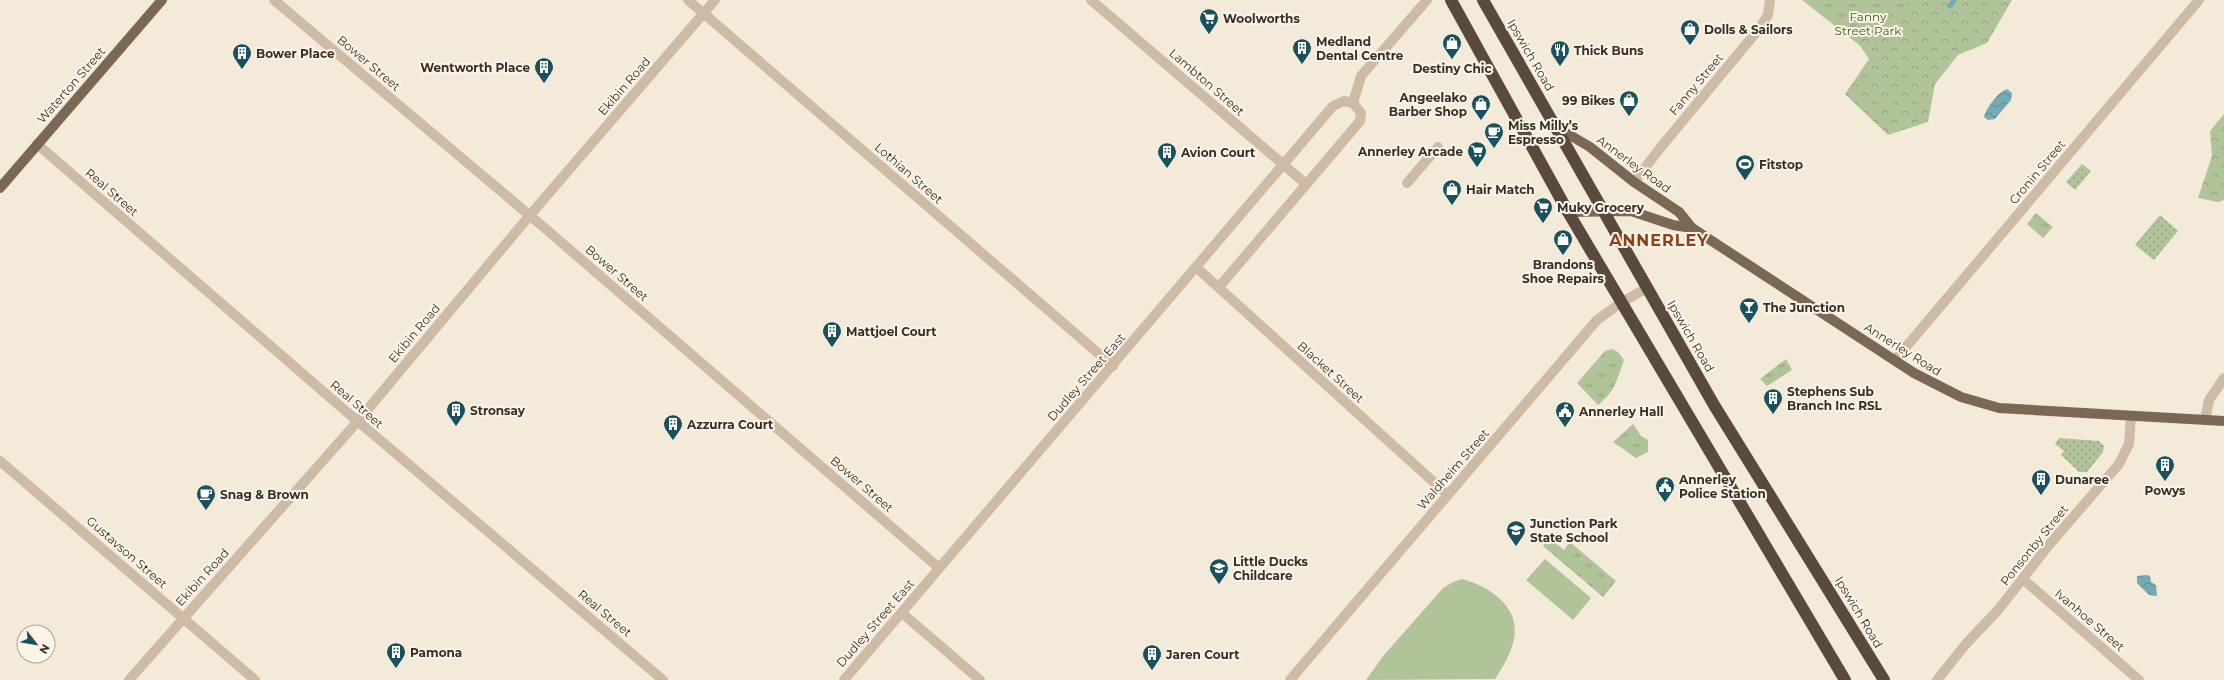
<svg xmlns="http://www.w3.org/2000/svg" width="2224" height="680" viewBox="0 0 2224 680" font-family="Montserrat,sans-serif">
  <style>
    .grass { fill: url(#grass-tufts) }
    .forest { fill: url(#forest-crowns) }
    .garden { fill: url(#garden-dots) }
    .pitch { fill: #b1c499 }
    .water { fill: url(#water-waves) }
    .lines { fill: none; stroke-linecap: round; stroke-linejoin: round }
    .stream { stroke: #76aab3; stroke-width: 5 }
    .minor { stroke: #cdbba5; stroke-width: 10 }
    .major { stroke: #7b6756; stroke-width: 10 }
    .highway { stroke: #5a493d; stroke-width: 12 }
    .labels { text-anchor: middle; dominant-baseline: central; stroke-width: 4; stroke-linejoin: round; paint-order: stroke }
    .park-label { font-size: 12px; fill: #425828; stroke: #fbf4e7 }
    .poi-label { font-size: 12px; font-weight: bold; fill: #382e27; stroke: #fbf4e7; text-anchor: start }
    .street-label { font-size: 12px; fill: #382e27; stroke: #fbf4e7 }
    .district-label { font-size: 16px; font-weight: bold; letter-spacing: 1px; fill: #8e4119; stroke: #fbf4e7 }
  </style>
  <defs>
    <pattern id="grass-tufts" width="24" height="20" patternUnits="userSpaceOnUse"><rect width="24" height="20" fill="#b1c499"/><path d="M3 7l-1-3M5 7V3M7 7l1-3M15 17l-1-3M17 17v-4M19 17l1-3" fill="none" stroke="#91a07d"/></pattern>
    <pattern id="forest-crowns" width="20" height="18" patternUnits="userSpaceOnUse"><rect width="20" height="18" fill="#b1c499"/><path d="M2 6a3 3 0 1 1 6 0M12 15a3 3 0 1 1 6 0" fill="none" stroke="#91a07d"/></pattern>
    <pattern id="garden-dots" width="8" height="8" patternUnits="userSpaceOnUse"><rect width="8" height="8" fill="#b1c499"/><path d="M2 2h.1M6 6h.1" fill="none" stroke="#91a07d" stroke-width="1.8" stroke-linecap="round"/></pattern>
    <pattern id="water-waves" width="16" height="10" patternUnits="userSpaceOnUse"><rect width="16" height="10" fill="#76aab3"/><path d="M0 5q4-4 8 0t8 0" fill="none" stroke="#628b92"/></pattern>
  </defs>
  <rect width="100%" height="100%" fill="#f4eada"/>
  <path class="grass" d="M 1802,0 L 1918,0 L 1872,55 Z
    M 2036,213 L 2053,227 L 2043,238 L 2027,224 Z
    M 1612,349 L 1618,352 L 1624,360 C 1617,379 1615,392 1598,405 L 1577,383 L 1605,351 Z
    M 1786,359 L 1792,370 L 1767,386 L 1760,379 Z
    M 1633,424 L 1641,436 L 1648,440 L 1648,452 L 1636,458 L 1613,442 Z
    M 1549,538 L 1564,550 L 1570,542 L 1616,581 L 1603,597 L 1543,546 Z"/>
  <path class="forest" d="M 1910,0 L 2012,0 L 1987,43 L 1958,55 L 1935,84 L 1928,122 L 1888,135 L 1845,94 L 1869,59 L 1856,40 L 1872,22 L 1887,28 Z
    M 2224,114 L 2224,200 L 2218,202 L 2198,198 L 2212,156 L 2210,131 Z"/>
  <path class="garden" d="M 2082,164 L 2091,171 L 2075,190 L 2066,182 Z
    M 2160,215 L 2178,231 L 2154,260 L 2135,245 Z
    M 2059,438 L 2099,441 L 2104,446 L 2103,452 L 2087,472 L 2079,472 L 2061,455 L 2064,451 L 2055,444 Z"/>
  <path class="pitch" d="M 1545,559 L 1591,598 L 1573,620 L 1526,580 Z
    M 1462,579 C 1477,583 1489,589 1500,599 C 1527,624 1512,653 1495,679 L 1366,680 L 1384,655 L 1443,588 L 1453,582 Z"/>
  <path class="water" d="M 2007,89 L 2012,93 L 2011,100 L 1995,119 L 1988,120 L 1984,117 C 1987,107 1998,92 2007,89 Z
    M 2147,575 L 2150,576 L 2151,582 L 2156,585 L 2157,596 L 2149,595 L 2137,583 L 2137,576 Z"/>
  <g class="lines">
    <path class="stream" d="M 1950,6 L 1954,0"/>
    <path class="minor" d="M 274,0 L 547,230 L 939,568
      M 688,0 L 1113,366
      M 1091,0 L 1306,184
      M 1353,103 L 1361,76 L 1427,0
      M 37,144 L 341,407 L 663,680
      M 1634,182 L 1661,147 L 1758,30 L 1768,15 L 1770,0
      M 1407,183 L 1438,147
      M 1197,268 L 1448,495
      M 1895,360 L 2199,0
      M 2205,420 L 2209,400 L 2224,378
      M 0,461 L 255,680
      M 2024,580 L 2139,680
      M 902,613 L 980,680
      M 129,680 L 358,421 L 530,215 L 715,0
      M 844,680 L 1333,106 L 1344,101 L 1353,103 L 1361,113 L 1360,121 L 1355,127 L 1219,287
      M 1290,680 L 1597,320 L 1622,302 L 1647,288
      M 1937,680 L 1965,645 L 1998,610 L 2049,545 L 2119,464 L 2129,444 L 2131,416"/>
    <path class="major" d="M 1556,127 L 1590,147 L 1634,182 L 1679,212 L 1692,228 L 1914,373 L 1961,397 L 1999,408 L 2224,421
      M 0,188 L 162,0
      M 1568,212 L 1631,211 L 1673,225 L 1692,228"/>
    <path class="highway" d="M 1451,0 L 1568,212 L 1845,680
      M 1483,0 L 1714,405 L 1884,680"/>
  </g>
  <defs>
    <g id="supermarket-pin" transform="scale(1)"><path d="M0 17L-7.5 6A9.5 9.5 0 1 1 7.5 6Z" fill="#19515d" stroke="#fbf4e7"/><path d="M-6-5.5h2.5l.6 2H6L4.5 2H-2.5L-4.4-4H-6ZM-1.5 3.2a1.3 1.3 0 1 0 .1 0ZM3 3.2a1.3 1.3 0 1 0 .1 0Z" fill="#fff"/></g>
    <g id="shop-pin" transform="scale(1)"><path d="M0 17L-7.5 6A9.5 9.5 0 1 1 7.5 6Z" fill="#19515d" stroke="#fbf4e7"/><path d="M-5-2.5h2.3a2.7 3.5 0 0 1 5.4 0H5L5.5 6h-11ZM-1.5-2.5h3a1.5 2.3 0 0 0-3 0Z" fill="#fff"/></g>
    <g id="building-pin" transform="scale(1)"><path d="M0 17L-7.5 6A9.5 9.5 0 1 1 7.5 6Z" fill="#19515d" stroke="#fbf4e7"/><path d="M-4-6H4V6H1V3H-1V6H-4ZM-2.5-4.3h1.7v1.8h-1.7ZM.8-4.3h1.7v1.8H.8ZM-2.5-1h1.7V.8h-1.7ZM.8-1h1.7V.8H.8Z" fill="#fff"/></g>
    <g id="restaurant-pin" transform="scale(1)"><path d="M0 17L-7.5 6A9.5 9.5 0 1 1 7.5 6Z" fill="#19515d" stroke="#fbf4e7"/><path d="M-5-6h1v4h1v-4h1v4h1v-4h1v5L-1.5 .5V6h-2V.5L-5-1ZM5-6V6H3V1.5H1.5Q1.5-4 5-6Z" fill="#fff"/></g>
    <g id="cafe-pin" transform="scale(1)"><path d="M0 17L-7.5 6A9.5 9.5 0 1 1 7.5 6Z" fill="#19515d" stroke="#fbf4e7"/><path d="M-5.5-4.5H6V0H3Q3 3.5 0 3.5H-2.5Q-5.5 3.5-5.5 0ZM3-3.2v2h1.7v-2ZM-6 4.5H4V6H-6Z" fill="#fff"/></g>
    <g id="stadium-pin" transform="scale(1)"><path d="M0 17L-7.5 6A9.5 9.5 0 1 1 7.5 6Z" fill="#19515d" stroke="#fbf4e7"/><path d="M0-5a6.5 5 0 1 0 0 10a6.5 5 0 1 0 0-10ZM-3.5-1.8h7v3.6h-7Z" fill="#fff"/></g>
    <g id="bar-pin" transform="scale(1)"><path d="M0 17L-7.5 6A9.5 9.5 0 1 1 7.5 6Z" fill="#19515d" stroke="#fbf4e7"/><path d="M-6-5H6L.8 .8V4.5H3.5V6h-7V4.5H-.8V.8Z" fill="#fff"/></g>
    <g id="civic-pin" transform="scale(1)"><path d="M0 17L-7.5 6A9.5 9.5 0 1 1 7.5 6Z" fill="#19515d" stroke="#fbf4e7"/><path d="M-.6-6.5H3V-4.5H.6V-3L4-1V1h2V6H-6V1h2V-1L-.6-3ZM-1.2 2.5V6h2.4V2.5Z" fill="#fff"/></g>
    <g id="school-pin" transform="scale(1)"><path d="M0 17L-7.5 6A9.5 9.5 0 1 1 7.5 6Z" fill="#19515d" stroke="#fbf4e7"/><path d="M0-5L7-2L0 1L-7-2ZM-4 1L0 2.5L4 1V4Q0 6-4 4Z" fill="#fff"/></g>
  </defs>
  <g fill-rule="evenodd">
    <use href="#supermarket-pin" x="1209" y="18"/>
    <use href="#shop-pin" x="1690" y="29"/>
    <use href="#shop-pin" x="1452" y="43"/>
    <use href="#building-pin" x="1302" y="48"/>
    <use href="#restaurant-pin" x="1560" y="50"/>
    <use href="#building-pin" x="242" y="53"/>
    <use href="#building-pin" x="544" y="67"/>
    <use href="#shop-pin" x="1629" y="100"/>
    <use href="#shop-pin" x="1481" y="104"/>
    <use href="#cafe-pin" x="1494" y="132"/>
    <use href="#supermarket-pin" x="1477" y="151"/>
    <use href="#building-pin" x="1167" y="152"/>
    <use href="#stadium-pin" x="1745" y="164"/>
    <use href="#shop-pin" x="1452" y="189"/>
    <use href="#supermarket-pin" x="1543" y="207"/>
    <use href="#shop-pin" x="1563" y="239"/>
    <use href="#bar-pin" x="1749" y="307"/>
    <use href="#building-pin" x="832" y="331"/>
    <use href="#building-pin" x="1773" y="398"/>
    <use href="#building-pin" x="456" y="410"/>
    <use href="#civic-pin" x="1565" y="411"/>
    <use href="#building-pin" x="673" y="424"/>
    <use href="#building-pin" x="2165" y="465"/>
    <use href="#building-pin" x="2041" y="479"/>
    <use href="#civic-pin" x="1665" y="486"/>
    <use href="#cafe-pin" x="206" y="494"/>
    <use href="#school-pin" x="1516" y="530"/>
    <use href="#school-pin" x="1219" y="568"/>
    <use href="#building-pin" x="396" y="652"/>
    <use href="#building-pin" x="1152" y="654"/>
  </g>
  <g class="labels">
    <g class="park-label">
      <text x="1868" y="16">Fanny<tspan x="1868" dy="14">Street Park</tspan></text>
    </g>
    <g class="poi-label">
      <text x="1223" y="18">Woolworths</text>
      <text x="1704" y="29">Dolls &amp; Sailors</text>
      <text x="1316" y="41">Medland<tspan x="1316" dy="14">Dental Centre</tspan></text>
      <text x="1574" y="50">Thick Buns</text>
      <text x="256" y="53">Bower Place</text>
      <text x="530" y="67" text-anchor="end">Wentworth Place</text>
      <text x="1452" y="68" text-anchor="middle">Destiny Chic</text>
      <text x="1467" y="97" text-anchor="end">Angeelako<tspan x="1467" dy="14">Barber Shop</tspan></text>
      <text x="1615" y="100" text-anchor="end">99 Bikes</text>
      <text x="1508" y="125">Miss Milly’s<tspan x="1508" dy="14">Espresso</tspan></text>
      <text x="1463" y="151" text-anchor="end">Annerley Arcade</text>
      <text x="1181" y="152">Avion Court</text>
      <text x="1759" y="164">Fitstop</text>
      <text x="1466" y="189">Hair Match</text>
      <text x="1557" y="207">Muky Grocery</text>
      <text x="1563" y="264" text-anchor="middle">Brandons<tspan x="1563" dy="14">Shoe Repairs</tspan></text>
      <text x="1763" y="307">The Junction</text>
      <text x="846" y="331">Mattjoel Court</text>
      <text x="1787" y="391">Stephens Sub<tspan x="1787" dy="14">Branch Inc RSL</tspan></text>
      <text x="470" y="410">Stronsay</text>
      <text x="1579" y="411">Annerley Hall</text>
      <text x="687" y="424">Azzurra Court</text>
      <text x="1679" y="479">Annerley<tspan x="1679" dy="14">Police Station</tspan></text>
      <text x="2055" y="479">Dunaree</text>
      <text x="2165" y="490" text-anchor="middle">Powys</text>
      <text x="220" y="494">Snag &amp; Brown</text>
      <text x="1530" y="523">Junction Park<tspan x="1530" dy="14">State School</tspan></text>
      <text x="1233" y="561">Little Ducks<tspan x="1233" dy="14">Childcare</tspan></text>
      <text x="410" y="652">Pamona</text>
      <text x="1166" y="654">Jaren Court</text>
    </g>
    <g class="street-label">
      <text transform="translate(1531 55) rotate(60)">Ipswich Road</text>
      <text transform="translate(369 63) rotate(40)">Bower Street</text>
      <text transform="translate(1207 82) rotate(41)">Lambton Street</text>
      <text transform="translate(1696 84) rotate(-50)">Fanny Street</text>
      <text transform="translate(71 85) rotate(-49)">Waterton Street</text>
      <text transform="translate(624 86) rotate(-49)">Ekibin Road</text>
      <text transform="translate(1634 164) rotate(36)">Annerley Road</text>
      <text transform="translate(2037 172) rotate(-50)">Cronin Street</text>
      <text transform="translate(909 173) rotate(41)">Lothian Street</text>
      <text transform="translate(112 192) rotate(41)">Real Street</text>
      <text transform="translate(617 273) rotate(41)">Bower Street</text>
      <text transform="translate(414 333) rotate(-50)">Ekibin Road</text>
      <text transform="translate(1691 336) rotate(60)">Ipswich Road</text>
      <text transform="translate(1903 349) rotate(32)">Annerley Road</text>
      <text transform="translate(1331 372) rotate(42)">Blacket Street</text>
      <text transform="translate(1086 377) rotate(-49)">Dudley Street East</text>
      <text transform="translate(357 404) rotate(41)">Real Street</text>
      <text transform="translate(1453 469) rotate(-49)">Waldheim Street</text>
      <text transform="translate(862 484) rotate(41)">Bower Street</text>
      <text transform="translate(2034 545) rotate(-51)">Ponsonby Street</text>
      <text transform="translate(127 552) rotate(41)">Gustavson Street</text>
      <text transform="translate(202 577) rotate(-48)">Ekibin Road</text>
      <text transform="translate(1859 612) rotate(59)">Ipswich Road</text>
      <text transform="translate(605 613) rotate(40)">Real Street</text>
      <text transform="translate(2090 620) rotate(41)">Ivanhoe Street</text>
      <text transform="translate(875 623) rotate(-49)">Dudley Street East</text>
    </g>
    <g class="district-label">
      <text x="1659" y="240">ANNERLEY</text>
    </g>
  </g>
  <g transform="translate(36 644) rotate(121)"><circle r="19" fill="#fbf4e7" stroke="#ada59a"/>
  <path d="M0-3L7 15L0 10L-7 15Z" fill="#19515d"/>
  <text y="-6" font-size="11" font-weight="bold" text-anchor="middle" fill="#382e27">N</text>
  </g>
</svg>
